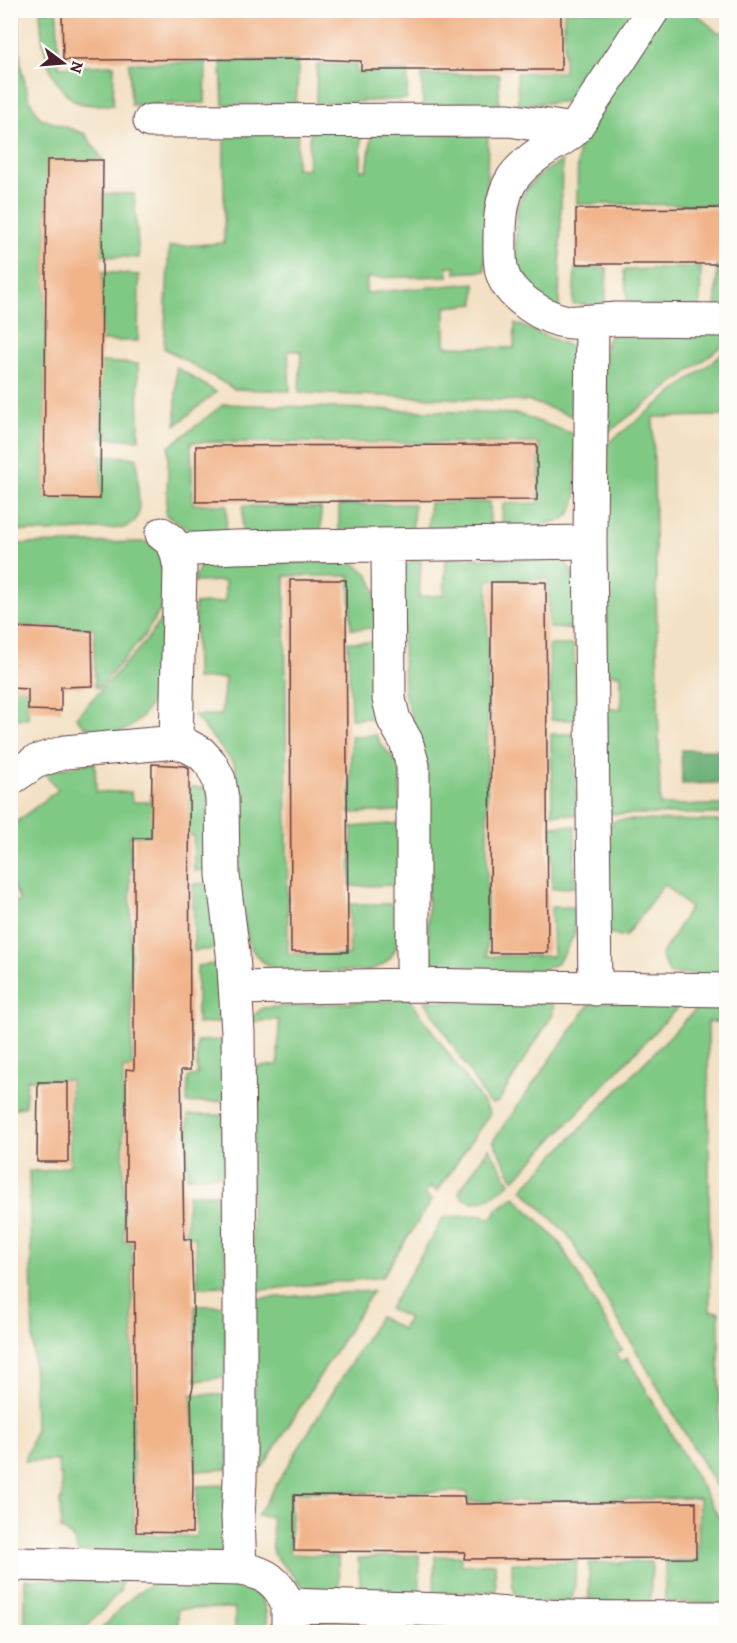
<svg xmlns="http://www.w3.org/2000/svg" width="737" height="1643" viewBox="0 0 737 1643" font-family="Alegreya,serif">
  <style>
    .green { fill: #80c985; stroke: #657458; stroke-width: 1.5 }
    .forest { fill: #68ad72; stroke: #59664e; stroke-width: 1.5 }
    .building { fill: #f1b48a }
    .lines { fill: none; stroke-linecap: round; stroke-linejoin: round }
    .street-casing { stroke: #633c42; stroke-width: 35 }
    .street { stroke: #fff; stroke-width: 33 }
  </style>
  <rect width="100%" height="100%" fill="#fdfcf7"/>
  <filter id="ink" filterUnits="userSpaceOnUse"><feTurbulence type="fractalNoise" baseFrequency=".0167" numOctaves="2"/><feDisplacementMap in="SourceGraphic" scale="12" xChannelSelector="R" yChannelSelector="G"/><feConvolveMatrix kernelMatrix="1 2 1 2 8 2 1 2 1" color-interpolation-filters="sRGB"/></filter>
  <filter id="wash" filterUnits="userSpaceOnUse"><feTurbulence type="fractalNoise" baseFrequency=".008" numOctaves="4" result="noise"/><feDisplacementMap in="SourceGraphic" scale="24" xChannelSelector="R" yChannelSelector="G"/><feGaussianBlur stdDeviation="1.35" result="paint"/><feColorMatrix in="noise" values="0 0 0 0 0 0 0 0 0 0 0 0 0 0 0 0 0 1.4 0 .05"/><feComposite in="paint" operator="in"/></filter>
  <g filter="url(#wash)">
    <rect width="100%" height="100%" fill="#f3e1c5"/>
    <path class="green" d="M 10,11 L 18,11 L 21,68 L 29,99 L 40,118 L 85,134 L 103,160 L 47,160 L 44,498 L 100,499 L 100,455 L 137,458 L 139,512 L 134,523 L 123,528 L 42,532 L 11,530 Z
      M 40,11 L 57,11 L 59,67 L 114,65 L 113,105 C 102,104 85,107 75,101 C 47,83 41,41 40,11 Z
      M 564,11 L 634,11 L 573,101 L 518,105 L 517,73 L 564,72 Z
      M 663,11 L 693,11 L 717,32 L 726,32 L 726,205 L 577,204 L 578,139 Z
      M 299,61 L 296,103 L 223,105 L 221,62 Z
      M 206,62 L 205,103 L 131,105 L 129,63 Z
      M 356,64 L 357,73 L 408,70 L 407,99 L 316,104 L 317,65 Z
      M 499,74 L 499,111 L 423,109 L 422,75 Z
      M 361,126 L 361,170 L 367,170 L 372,134 L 488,133 L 485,271 L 455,273 L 456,266 L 447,266 L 448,276 L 367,278 L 366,293 L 475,283 L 475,304 L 445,307 L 445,346 L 514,348 L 515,323 L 572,347 L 575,417 L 529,401 L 299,393 L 301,351 L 288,351 L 290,391 L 234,389 L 164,348 L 169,247 L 224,243 L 224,133 L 298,129 L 296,168 L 308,169 L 310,131 Z
      M 562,161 L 559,308 L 544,303 L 514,271 L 517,205 L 528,187 L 542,173 Z
      M 102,194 L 134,194 L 139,258 L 102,256 Z
      M 717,266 L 726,266 L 726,306 L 716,307 Z
      M 701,267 L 700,307 L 628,306 L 624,270 Z
      M 607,268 L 605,305 L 573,304 L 575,269 Z
      M 102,272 L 139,275 L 138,341 L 101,341 Z
      M 726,328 L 726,343 L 602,437 L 605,344 L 610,337 L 617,332 Z
      M 726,351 L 726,416 L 653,417 L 660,805 L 726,805 L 726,814 L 613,814 L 605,812 L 602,715 L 610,709 L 621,709 L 621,675 L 610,674 L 602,664 L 603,447 Z
      M 101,362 L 138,364 L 139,440 L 100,437 Z
      M 176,367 L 216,392 L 176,425 Z
      M 224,404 L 518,414 L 576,435 L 576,498 L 572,511 L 563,520 L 549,523 L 537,530 L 501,532 L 503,504 L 539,503 L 539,443 L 191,442 L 193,504 L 227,505 L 226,533 L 195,534 L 166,515 L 169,447 Z
      M 490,502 L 490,534 L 427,534 L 430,503 Z
      M 414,504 L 412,535 L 339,537 L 339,505 Z
      M 243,506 L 321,508 L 321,535 L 242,535 Z
      M 144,542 C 154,544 160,551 162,560 L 163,605 L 145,635 L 99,688 L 95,686 L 94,628 L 11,626 L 11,544 Z
      M 446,558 L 562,559 C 582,576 575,606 575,629 L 549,628 L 548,579 L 488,580 L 487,956 L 553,956 L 551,907 L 574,907 L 575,933 L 565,952 L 556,964 L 539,972 L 445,969 L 432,961 L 428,955 L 427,766 L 404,693 L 401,574 C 405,564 410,560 421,560 L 419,597 L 444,595 Z
      M 351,561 L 368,574 L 376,592 L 377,628 L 351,629 L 350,576 L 285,576 L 288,954 L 350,955 L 350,904 L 401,904 C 399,934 402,965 365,971 L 280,972 L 260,960 L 253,951 L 248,940 L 235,883 L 235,765 L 194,715 L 221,715 L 225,678 L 196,679 L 195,604 L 225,602 L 225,581 L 193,582 L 202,562 Z
      M 163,616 C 163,636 164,658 162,677 C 161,685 156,693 153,699 C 142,720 128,736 103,733 C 91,732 83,726 76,717 L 146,641 Z
      M 348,642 L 375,642 L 375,718 L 351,719 Z
      M 549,645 L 574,645 L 576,720 L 551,720 Z
      M 11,688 L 28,689 L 28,719 L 11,719 Z
      M 551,734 L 573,734 L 578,815 L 552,814 Z
      M 376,735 L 380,743 L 400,767 L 400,811 L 350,813 L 351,736 Z
      M 95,762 L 96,792 L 131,792 L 132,802 L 150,802 L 152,791 L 195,787 L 209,789 L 206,870 L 194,871 L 193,835 L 130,836 L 132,1068 L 123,1069 L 124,1242 L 132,1242 L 134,1534 L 196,1537 L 197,1486 L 229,1485 L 224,1549 L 219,1554 L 78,1552 L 73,1538 L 61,1529 L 60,1500 L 62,1500 L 61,1475 L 59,1474 L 58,1461 L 25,1461 L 35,1430 L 29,1171 L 45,1171 L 70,1165 L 70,1080 L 27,1079 L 25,1106 L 13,1109 L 10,1102 L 10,908 L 16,902 L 18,902 L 19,899 L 10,880 L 11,826 L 58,790 L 44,772 Z
      M 619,820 L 726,821 L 726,974 L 670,974 L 661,956 L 690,908 L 664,884 L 625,937 L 604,932 L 607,828 L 615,821 Z
      M 401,823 L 401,885 L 350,886 L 352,827 Z
      M 552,826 L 575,826 L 575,887 L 552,889 Z
      M 211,883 L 225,948 L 194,951 L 193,884 Z
      M 224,963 L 221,1022 L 197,1024 L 197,966 Z
      M 410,999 L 490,1113 L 438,1191 L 430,1187 L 425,1194 L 432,1200 L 382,1277 L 253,1291 L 248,1068 L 278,1065 L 279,1020 L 247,1022 L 262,1008 Z
      M 425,1001 L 550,1002 L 553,1005 L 553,1014 L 498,1102 L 492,1104 L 488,1102 Z
      M 704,1001 L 726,1001 L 726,1022 L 708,1022 L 710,1311 L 719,1312 L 719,1480 L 726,1481 L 726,1486 L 716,1486 L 568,1235 L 522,1189 Z
      M 591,1002 L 681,1004 L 514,1180 L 493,1141 Z
      M 223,1040 L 224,1101 L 187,1103 L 188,1077 L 197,1075 L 197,1041 Z
      M 188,1115 L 224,1115 L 225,1175 L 187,1177 Z
      M 489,1148 L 510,1183 C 498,1194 472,1213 459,1193 L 460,1190 Z
      M 188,1194 L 223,1194 L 226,1286 L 198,1287 L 195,1237 L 186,1235 Z
      M 515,1197 L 559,1242 L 622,1350 L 616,1354 L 620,1362 L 628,1358 L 726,1530 L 726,1604 L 665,1602 L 665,1561 L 698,1560 L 699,1498 L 468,1502 L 468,1492 L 291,1492 L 290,1554 L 338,1556 L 339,1593 L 308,1592 L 273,1554 L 272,1517 L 257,1516 L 379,1317 L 402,1329 L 408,1318 L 389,1309 L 444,1217 L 484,1215 L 485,1218 L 492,1217 L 496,1214 L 496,1210 Z
      M 373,1291 L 262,1468 L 256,1468 L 252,1299 Z
      M 195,1306 L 227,1306 L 225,1377 L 196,1381 Z
      M 191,1394 L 229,1395 L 228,1469 L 196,1471 Z
      M 419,1555 L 420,1592 L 361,1593 L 358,1558 Z
      M 435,1556 L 460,1556 L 462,1565 L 495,1563 L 496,1591 L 434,1594 Z
      M 577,1561 L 574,1591 L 571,1600 C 561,1604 553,1603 543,1603 C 509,1602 513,1592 512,1563 Z
      M 652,1562 L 650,1603 L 589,1604 L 589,1563 Z
      M 25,1579 L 122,1581 L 120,1591 L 82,1632 L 25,1632 Z
      M 155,1583 C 182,1583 250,1576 264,1604 C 267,1612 267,1624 268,1632 L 235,1632 L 235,1608 L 178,1609 L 178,1632 L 99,1632 C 117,1613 131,1593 155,1583 Z
      M 315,1622 L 444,1624 L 451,1632 L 302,1632 L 308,1626 Z"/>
    <path class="forest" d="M 681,750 L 726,750 L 726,783 L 682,784 Z"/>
    <g id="blocks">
      <path class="building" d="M 62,10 L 360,10 L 360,14 L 561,13 L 561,70 L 361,70 L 361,61 L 310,59 L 63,60 Z
        M 47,160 L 103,160 L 100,499 L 44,498 Z
        M 726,208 L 726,264 L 576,264 L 576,209 Z
        M 537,445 L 537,500 L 196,502 L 196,446 Z
        M 290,580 L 346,580 L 348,952 L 291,952 Z
        M 491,582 L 546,582 L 548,953 L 490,953 Z
        M 10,627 L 92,631 L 93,686 L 61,687 L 61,711 L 28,710 L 28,689 L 10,688 Z
        M 152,764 L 185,766 L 189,768 L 190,1070 L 181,1070 L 184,1239 L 191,1239 L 193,1296 L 193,1387 L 191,1394 L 193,1480 L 192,1533 L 136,1532 L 134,1240 L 126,1240 L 126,1069 L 134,1070 L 134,838 L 151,838 Z
        M 38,1082 L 68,1082 L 68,1162 L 37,1162 Z
        M 294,1495 L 464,1496 L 465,1504 L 696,1502 L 696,1558 L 464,1559 L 465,1552 L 294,1551 Z"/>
    </g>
  </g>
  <g filter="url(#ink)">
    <use href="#blocks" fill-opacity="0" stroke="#633c42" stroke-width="1.5"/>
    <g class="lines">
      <g class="street-casing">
        <path id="street" d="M 150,121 L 509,120 L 574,130 L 653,10
          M 574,130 C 565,139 554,143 544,150 C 532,158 521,167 513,178 C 502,194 500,216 500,235 C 500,247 499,260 502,272 C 508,296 545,319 569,322 C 576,323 584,321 592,321
          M 162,534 L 171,541 L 176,550 L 235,547 L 590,542
          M 388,545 L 389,699 L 394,720 L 406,741 L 413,766 L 413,985
          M 176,742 L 180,568 L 176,550
          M 10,779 L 35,762 L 65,752 L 176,742 L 188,746 L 201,753 L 211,764 L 219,780 L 222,799 L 223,875 L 233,953 L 238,1032 L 240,1295 L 240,1480 L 238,1517 L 240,1569 C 265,1572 278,1581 288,1605 L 474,1611 C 557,1620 642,1617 726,1618
          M 236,988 L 413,985 L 726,990
          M 595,989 L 590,542 L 592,321 L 616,319 L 726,320
          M 15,1564 L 240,1569
          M 288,1605 L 288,1632"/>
      </g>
      <use href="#street" class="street"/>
    </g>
  </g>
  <rect width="737" height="1643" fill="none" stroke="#fdfcf7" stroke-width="36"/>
  <g transform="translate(63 63) rotate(106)" stroke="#fdfcf7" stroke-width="4.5" paint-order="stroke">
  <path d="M0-4.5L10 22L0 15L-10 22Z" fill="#4a1f2b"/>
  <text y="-9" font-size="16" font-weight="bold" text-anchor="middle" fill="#4a1f2b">N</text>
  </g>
</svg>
